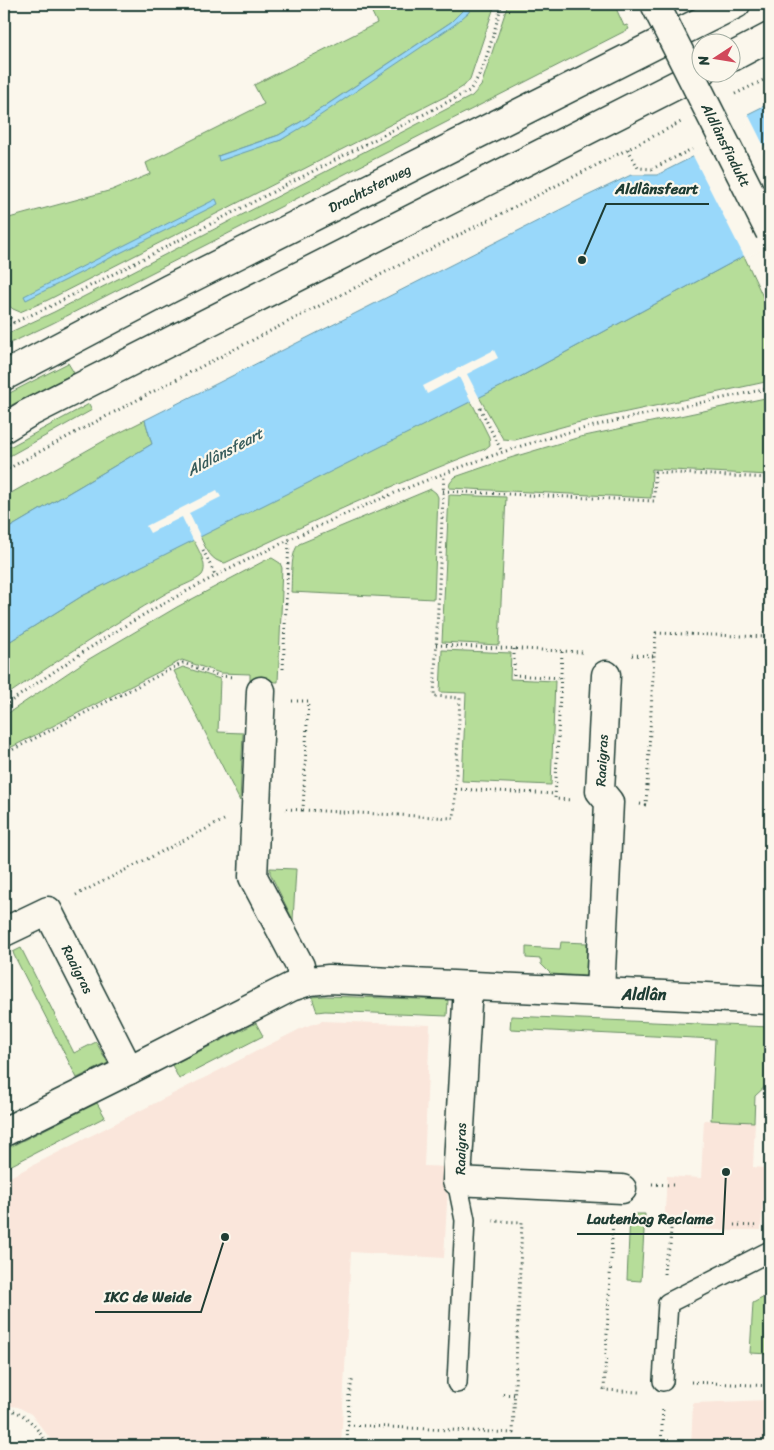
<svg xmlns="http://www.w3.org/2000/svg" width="774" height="1450" viewBox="0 0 774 1450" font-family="Sriracha,sans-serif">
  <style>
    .built { fill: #fae6db }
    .green { fill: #b6dd99; stroke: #6a8d66 }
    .water { fill: #99d8fa; stroke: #689aab }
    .pier { fill: #fbf7ec }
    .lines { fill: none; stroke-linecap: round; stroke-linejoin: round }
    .service-casing { stroke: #1f3d34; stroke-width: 22 }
    .minor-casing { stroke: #1f3d34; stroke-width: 31 }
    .primary-casing { stroke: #1f3d34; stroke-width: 31 }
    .path { stroke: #1f3d34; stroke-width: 3; stroke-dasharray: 1 4; stroke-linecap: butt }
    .service { stroke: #fbf7ec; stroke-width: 19 }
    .minor { stroke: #fbf7ec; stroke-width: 28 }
    .primary { stroke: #fbf7ec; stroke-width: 28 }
    .tertiary-bridge-casing { stroke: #1f3d34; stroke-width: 31; stroke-linecap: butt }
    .tertiary-bridge { stroke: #fbf7ec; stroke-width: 28 }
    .labels { text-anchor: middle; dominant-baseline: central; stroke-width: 4.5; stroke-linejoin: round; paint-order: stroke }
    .street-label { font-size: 14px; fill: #1f3d34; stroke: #fbf7ec }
    .water-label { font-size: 15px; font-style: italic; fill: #375c5c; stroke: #fbf7ec }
    .quarter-label { font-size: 16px; font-weight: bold; fill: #1f3d34; stroke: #fbf7ec }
    .leader { fill: none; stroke: #1f3d34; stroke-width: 2 }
    .callout-dot { fill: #1f3d34; stroke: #fbf7ec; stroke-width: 2 }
    .callout-label { font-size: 15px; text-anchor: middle; font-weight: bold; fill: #1f3d34; stroke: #fbf7ec; stroke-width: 4.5; stroke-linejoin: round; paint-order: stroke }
  </style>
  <rect width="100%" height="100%" fill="#fbf7ec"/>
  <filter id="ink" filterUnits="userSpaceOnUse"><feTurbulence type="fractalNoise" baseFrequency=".02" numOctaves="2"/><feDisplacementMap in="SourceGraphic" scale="10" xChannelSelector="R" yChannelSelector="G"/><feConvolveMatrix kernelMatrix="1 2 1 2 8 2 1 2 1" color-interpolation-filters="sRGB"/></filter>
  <g filter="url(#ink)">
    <path class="built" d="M 322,1021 L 430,1025 L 424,1166 L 449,1167 L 444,1258 L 351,1252 L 341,1446 L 56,1446 L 31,1414 L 18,1407 L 4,1405 L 4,1180 L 304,1027 Z
      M 704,1120 L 755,1122 L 753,1167 L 765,1168 L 761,1230 L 734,1230 L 733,1231 L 664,1227 L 667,1176 L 701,1178 Z
      M 770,1400 L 770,1446 L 691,1446 L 693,1403 Z"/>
    <path class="green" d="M 368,4 L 466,4 L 464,9 L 451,22 L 307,118 L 279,135 L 218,156 L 281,140 L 469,12 L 471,4 L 495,4 L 470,79 L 464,86 L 456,91 L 48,300 L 20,312 L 13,309 L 4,302 L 4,222 L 9,218 L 112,190 L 150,174 L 146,163 L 264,104 L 254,85 L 377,23 Z
      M 508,4 L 614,4 L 624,26 L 627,25 L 629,29 L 51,324 L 4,346 L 4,335 L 54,312 L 472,96 L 481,86 Z
      M 744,256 L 770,312 L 770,381 L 576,423 L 515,440 L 503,439 L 479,397 L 516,379 Z
      M 68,363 L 74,373 L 4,409 L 4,396 Z
      M 770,397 L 770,475 L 652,469 L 651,498 L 449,488 L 450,483 L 455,477 L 510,458 L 580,437 Z
      M 471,401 L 489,437 L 490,445 L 485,449 C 396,483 310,522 225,563 C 211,562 205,547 200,536 Z
      M 89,404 L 92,410 L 4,459 L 4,450 Z
      M 145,420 L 152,444 L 4,531 L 4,497 L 109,438 Z
      M 431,489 L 436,493 L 438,497 L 434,599 L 291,592 C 292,580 290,552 299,544 Z
      M 449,495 L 506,497 L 499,645 L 442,642 Z
      M 193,539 C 197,548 209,565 202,575 C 197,581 173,589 165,594 C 110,626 57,661 4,697 L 4,645 L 82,596 Z
      M 272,558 L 280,563 L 282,568 L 281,591 L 282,591 L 278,682 L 250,681 L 250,674 L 220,673 L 182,660 L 4,751 L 4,716 L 84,662 L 177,607 L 266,560 Z
      M 442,650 L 511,653 L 510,679 L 555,681 L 551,785 L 462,781 L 466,693 L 440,692 Z
      M 183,667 L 220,679 L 218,732 L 243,733 L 240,801 L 174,671 Z
      M 270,868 L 296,869 L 293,920 L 270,873 Z
      M 561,942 L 587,943 L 586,976 L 551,974 L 541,964 L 541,959 L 526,958 L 526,947 L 560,949 Z
      M 21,948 L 74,1053 L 96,1042 L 108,1063 L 77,1078 L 14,955 L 13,952 Z
      M 324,996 L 448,1000 L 447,1016 L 325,1011 L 317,1012 L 312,997 Z
      M 511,1016 L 770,1027 L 770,1082 L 755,1096 L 754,1122 L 711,1120 L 715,1039 L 510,1029 Z
      M 256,1023 L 263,1036 L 179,1079 L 172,1065 Z
      M 97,1103 L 105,1117 L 4,1169 L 4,1150 Z
      M 630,1214 L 645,1214 L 641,1281 L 627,1280 Z
      M 770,1294 L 770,1354 L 750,1353 L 753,1303 Z"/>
    <path class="water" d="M 466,4 L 471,4 L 469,12 L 454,25 L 309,123 L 281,140 L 219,161 L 218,156 L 279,135 L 307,118 L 451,22 L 464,9 Z
      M 770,103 L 770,242 L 516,379 L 82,596 L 4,645 L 4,531 L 152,444 L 145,420 L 585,197 L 631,175 L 657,175 L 748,129 L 748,114 Z
      M 216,199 L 218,204 L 26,300 L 24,296 Z"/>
    <path class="pier" d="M 747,112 L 770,158 L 770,245 L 745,258 L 692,154 L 746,127 Z
      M 494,350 L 498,358 L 467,374 L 480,399 L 472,403 L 459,377 L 427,394 L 423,386 Z
      M 217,490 L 221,497 L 189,513 L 201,538 L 194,542 L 182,517 L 150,533 L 146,526 Z"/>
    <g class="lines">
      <g class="service-casing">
        <path id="service" d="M 663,1381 L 668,1303 L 770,1251
          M 457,1383 L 465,1220 L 457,1181"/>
      </g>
      <g class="minor-casing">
        <g id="minor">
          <path d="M 261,691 L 253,877 L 300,966 L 303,982"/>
          <path id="s1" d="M 4,932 L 48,911 L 129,1070"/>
          <path d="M 468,986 L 457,1181 L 622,1189"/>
          <path id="s2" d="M 600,992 L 609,802 L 600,791 L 606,675"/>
          <path d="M 4,1132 L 129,1070 L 291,987 L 310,981 L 329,979 L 770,1000"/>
        </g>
      </g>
      <g class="primary-casing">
        <g id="primary">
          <path d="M 732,57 L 770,37"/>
          <path id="s3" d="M 4,376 L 169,289 L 736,4"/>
          <path d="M 4,428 L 27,414 L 702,72"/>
        </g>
      </g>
      <path class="path" d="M 735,94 L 770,77
        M 628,149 L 638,168 L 652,169 L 692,149
        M 4,310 L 14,323
        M 4,327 L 51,306 L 469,91 C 486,71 494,29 502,4
        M 480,408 L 502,452
        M 4,471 C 227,350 455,238 681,122
        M 443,491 L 654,501 L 655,472 L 770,478
        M 203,550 L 216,577
        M 436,645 L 583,652
        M 514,649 L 514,675 L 560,678
        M 562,652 L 555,799 L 571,800
        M 632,655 L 654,656 L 656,633 L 770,637
        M 283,669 L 289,541
        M 292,701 L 308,701 L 303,810 L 454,818 L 460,698 L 434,696 L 444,474
        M 4,706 C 59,668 115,629 174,598 C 278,542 388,492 500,453 C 587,423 681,408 770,388
        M 4,754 L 183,663 L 220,676 L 234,677
        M 456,789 L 555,794
        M 640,804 L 646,805 L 654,656
        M 286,809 L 303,810
        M 76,895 L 224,820
        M 652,1184 L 674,1185 L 674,1187
        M 613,1219 L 604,1390 L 639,1392
        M 734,1225 L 758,1226
        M 664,1274 L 665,1260 L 670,1246 L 671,1228
        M 691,1382 L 770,1386
        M 503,1394 L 515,1395
        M 4,1409 C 27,1411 37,1429 49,1446
        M 348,1425 L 513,1433 L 522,1222 L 493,1221
        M 347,1446 L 349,1395 L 353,1377
        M 661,1446 L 663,1407"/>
      <use href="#service" class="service"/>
      <use href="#minor" class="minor"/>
      <use href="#primary" class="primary"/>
      <g class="tertiary-bridge-casing">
        <g id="tertiary-bridge">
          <path id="s4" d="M 655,4 L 770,232"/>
        </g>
      </g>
      <use href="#tertiary-bridge" class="tertiary-bridge"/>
    </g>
  </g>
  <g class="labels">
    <g class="street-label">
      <text stroke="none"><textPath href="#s4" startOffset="158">Aldlânsfiadukt</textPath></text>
      <text stroke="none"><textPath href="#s3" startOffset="411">Drachtsterweg</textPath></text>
      <text stroke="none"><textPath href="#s2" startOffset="235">Raaigras</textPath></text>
      <text stroke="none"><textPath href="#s1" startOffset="114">Raaigras</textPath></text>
      <text transform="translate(461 1149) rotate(-89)">Raaigras</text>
    </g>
    <g class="water-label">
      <text transform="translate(225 452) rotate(-28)">Aldlânsfeart</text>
    </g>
    <g class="quarter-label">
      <text x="644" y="994">Aldlân</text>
    </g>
  </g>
  <path class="leader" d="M582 260L606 204H709M726 1172L723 1234H577M225 1237L201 1312H95"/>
  <g class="callout-dot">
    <circle cx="582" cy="260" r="5"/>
    <circle cx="726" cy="1172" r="5"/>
    <circle cx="225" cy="1237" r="5"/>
  </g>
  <g class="callout-label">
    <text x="657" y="194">Aldlânsfeart</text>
    <text x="650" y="1224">Lautenbag Reclame</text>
    <text x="148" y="1302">IKC de Weide</text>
  </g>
  <rect width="774" height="1450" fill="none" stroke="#fbf7ec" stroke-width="20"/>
  <rect x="10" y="10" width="754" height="1430" fill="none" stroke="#1f3d34" stroke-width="2" filter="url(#ink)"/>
  <g transform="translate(716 58) rotate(258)"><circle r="24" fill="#fbf7ec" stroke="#a3ada2"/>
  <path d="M0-4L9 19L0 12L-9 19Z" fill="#d1495b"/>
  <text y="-8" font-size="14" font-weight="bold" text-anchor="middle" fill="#1f3d34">N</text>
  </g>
</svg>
